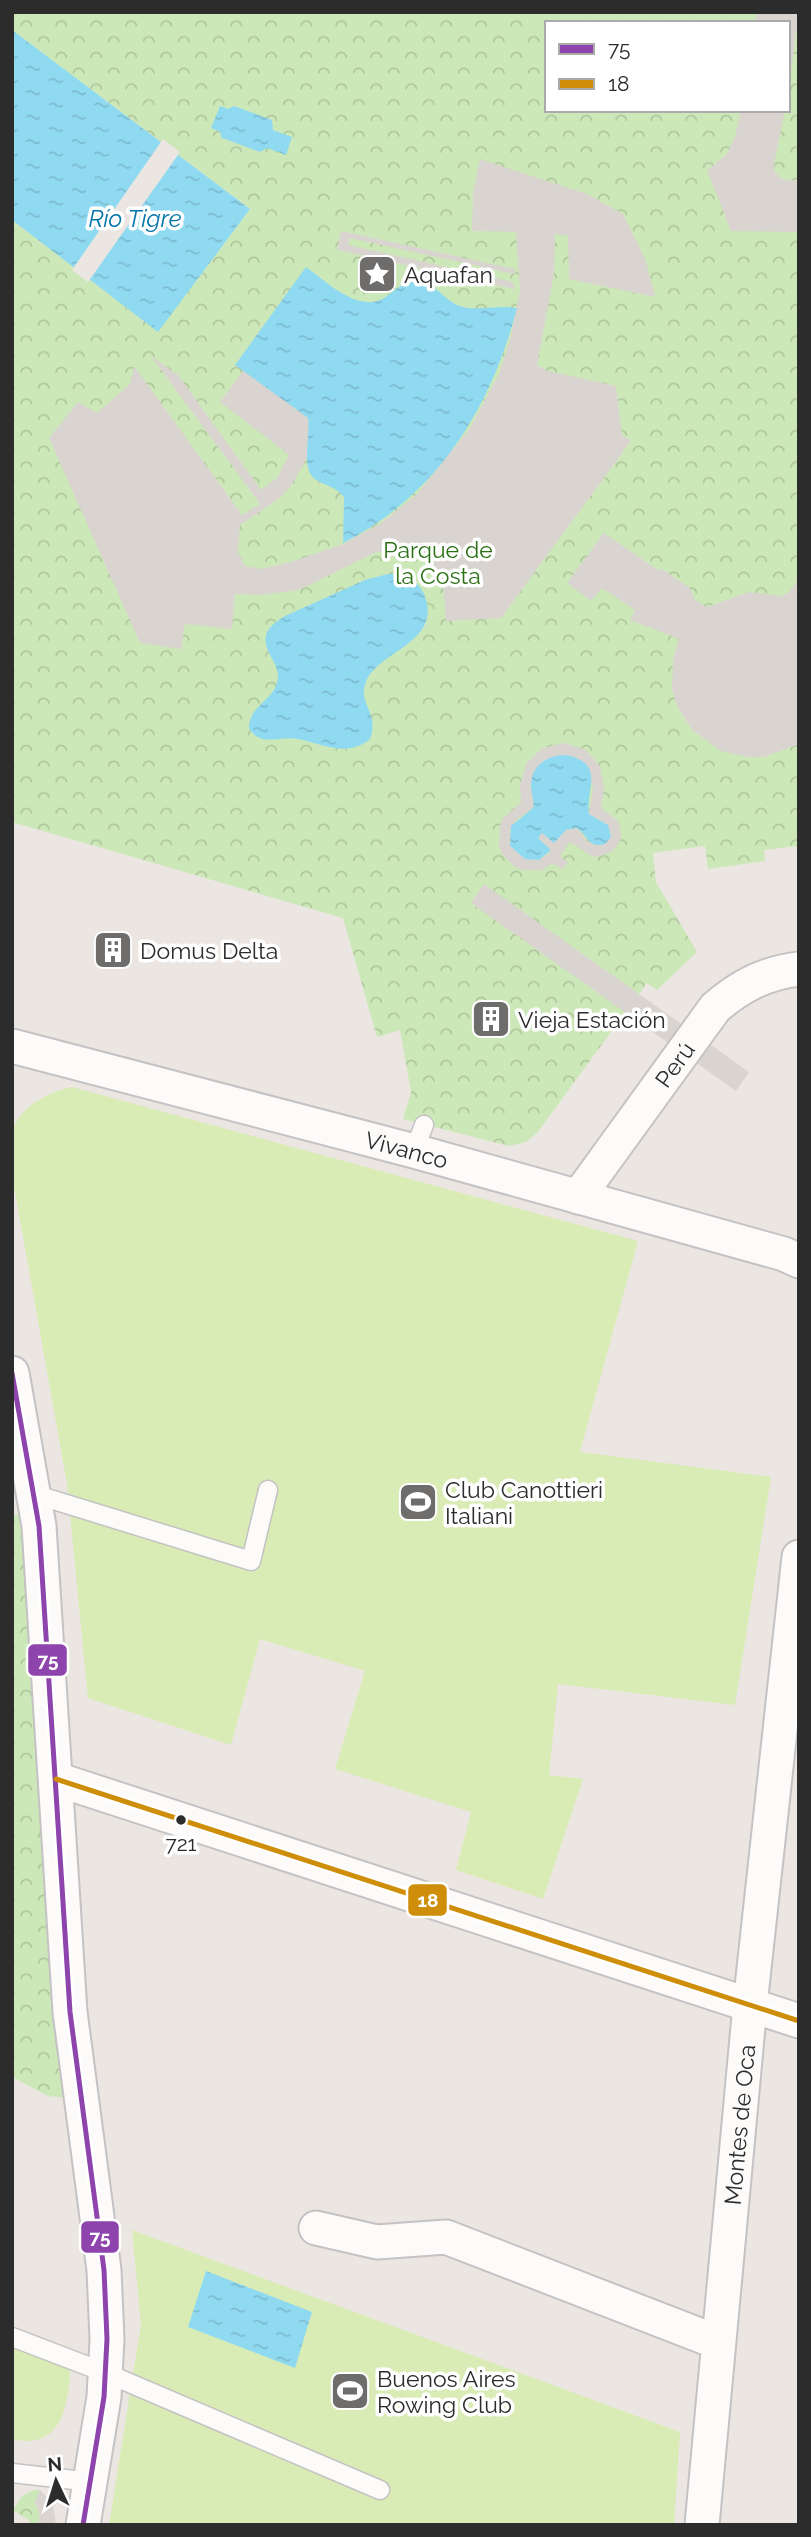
<svg xmlns="http://www.w3.org/2000/svg" width="811" height="2537" viewBox="0 0 811 2537" font-family="Raleway,sans-serif">
  <style>
    .park { fill: url(#park-crowns); fill-rule: evenodd }
    .pitch { fill: #d9ecb5 }
    .plaza { fill: #d9d4d0; fill-rule: evenodd }
    .water { fill: url(#water-ripples) }
    .pier { fill: #ebe6e1 }
    .lines { fill: none; stroke-linecap: round; stroke-linejoin: round }
    .service-casing { stroke: #c4c2c3; stroke-width: 21 }
    .minor-casing { stroke: #c4c2c3; stroke-width: 37 }
    .service { stroke: #fcfbfa; stroke-width: 18 }
    .minor { stroke: #fcfbfa; stroke-width: 33 }
    .bus-1-casing { stroke: #fff; stroke-width: 10 }
    .bus-2-casing { stroke: #fff; stroke-width: 10 }
    .bus-1 { stroke: #8e44ad; stroke-width: 5 }
    .bus-2 { stroke: #ce8e09; stroke-width: 5 }
    .bus-dot { fill: #2c2c2c; stroke: #fff; stroke-width: 2.5 }
    .labels { text-anchor: middle; dominant-baseline: central; stroke-width: 7; stroke-linejoin: round; paint-order: stroke }
    .bus-label { font-size: 21px; fill: #2c2c2c; stroke: #fff }
    .poi-label { font-size: 23px; fill: #2c2c2c; stroke: #fff; text-anchor: start }
    .park-label { font-size: 23px; fill: #2a7015; stroke: #fff }
    .street-label { font-size: 23px; fill: #2c2c2c; stroke: #fff }
    .water-label { font-size: 24px; font-style: italic; fill: #0374a9; stroke: #fff }
    .line-badge { stroke: #fff; stroke-width: 2.5 }
    .badge-label { font-size: 19px; text-anchor: middle; font-weight: bold; fill: #fff }
  </style>
  <defs>
    <pattern id="park-crowns" width="20" height="18" patternUnits="userSpaceOnUse" patternTransform="scale(1.75)"><rect width="20" height="18" fill="#cde8b8"/><path d="M2 6a3 3 0 1 1 6 0M12 15a3 3 0 1 1 6 0" fill="none" stroke="#b0c79e"/></pattern>
    <pattern id="water-ripples" width="26" height="14" patternUnits="userSpaceOnUse" patternTransform="scale(1.75)"><rect width="26" height="14" fill="#90daf1"/><path d="M2 4q2-2 4 0t4 0M15 11q2-2 4 0t4 0" fill="none" stroke="#7cbbcf"/></pattern>
  </defs>
  <rect width="100%" height="100%" fill="#ebe6e1"/>
  <path class="park" d="M 12,12 L 799,12 L 799,846 L 764,850 L 765,861 L 708,869 L 705,846 L 653,853 L 656,882 L 697,952 L 657,990 L 647,983 L 537,1133 L 526,1142 L 509,1146 L 403,1119 L 411,1092 L 400,1030 L 377,1037 L 343,918 L 12,822 L 12,220 L 158,331 L 250,209 L 12,30 ZM 547,23 L 788,23 L 788,110 L 547,110 Z
    M 12,1515 L 20,1515 L 25,1560 L 67,2098 L 48,2096 L 12,2077 Z
    M 33,2490 L 40,2490 L 35,2502 L 40,2515 L 38,2525 L 28,2525 L 30,2521 L 13,2510 L 22,2496 Z"/>
  <path class="pitch" d="M 72,1087 L 638,1241 L 580,1452 L 771,1477 L 735,1705 L 558,1684 L 549,1775 L 583,1779 L 543,1899 L 456,1870 L 471,1812 L 335,1769 L 365,1671 L 260,1639 L 231,1745 L 88,1698 L 67,1484 L 12,1175 C 12,1161 10,1145 13,1131 C 19,1106 49,1092 72,1087 Z
    M 132,2230 L 680,2432 L 674,2525 L 109,2525 L 141,2324 Z
    M 12,2326 L 72,2349 C 69,2387 71,2453 12,2439 Z"/>
  <path class="plaza" d="M 757,12 L 799,12 L 788,93 L 788,23 L 756,23 Z
    M 741,110 L 785,110 L 774,164 L 775,172 L 782,179 L 799,181 L 799,232 L 731,231 L 707,170 L 726,155 L 735,137 Z
    M 480,159 L 587,194 L 623,214 L 646,261 L 655,297 L 569,279 L 568,236 L 555,234 L 554,274 L 537,365 L 548,371 L 616,386 L 622,435 L 631,441 L 501,618 L 446,621 L 443,583 L 434,565 L 408,550 L 387,550 L 374,553 L 299,590 L 262,595 L 235,594 L 232,629 L 185,624 L 181,649 L 140,643 L 49,438 L 78,402 L 97,413 L 130,384 L 134,366 L 242,515 L 260,504 L 151,356 L 178,375 L 261,490 L 277,478 L 289,455 L 220,402 L 243,371 L 303,413 L 308,418 L 310,445 L 306,460 L 291,486 L 280,498 L 240,525 L 238,552 L 245,566 L 263,569 L 297,560 L 343,544 L 381,523 L 417,494 L 470,428 L 499,374 L 511,336 L 520,290 L 516,232 L 472,231 L 473,192 Z
    M 341,231 L 515,269 L 515,274 L 350,238 L 348,245 L 513,282 L 515,289 L 337,250 Z
    M 604,533 L 658,570 L 662,569 L 690,588 L 695,600 L 707,607 L 749,592 L 781,596 L 789,592 L 799,579 L 799,744 L 764,757 L 748,757 L 721,751 L 692,730 L 677,706 L 672,689 L 673,660 L 679,639 L 630,620 L 635,610 L 602,588 L 591,601 L 567,583 Z
    M 563,743 L 585,749 L 600,766 L 604,789 L 601,808 L 619,822 L 621,838 L 613,851 L 598,857 L 590,855 L 570,842 L 560,856 L 568,862 L 562,869 L 553,863 L 542,870 L 523,870 L 515,867 L 502,854 L 499,845 L 500,827 L 503,818 L 521,803 L 520,785 L 526,764 L 542,748 ZM 567,755 L 581,760 L 593,787 L 589,815 L 601,820 L 589,843 L 577,828 L 542,833 L 537,838 L 550,852 L 539,860 L 509,832 L 516,820 L 533,808 L 534,798 Z
    M 484,884 L 749,1072 L 736,1091 L 471,903 Z
    M 40,2490 L 53,2504 L 56,2525 L 38,2525 L 40,2515 L 35,2502 Z"/>
  <path class="water" d="M 12,30 L 250,209 L 158,332 L 12,220 Z
    M 220,106 L 228,109 L 234,106 L 272,120 L 273,130 L 292,137 L 286,155 L 267,148 L 260,152 L 222,138 L 220,132 L 211,128 Z
    M 306,267 C 327,282 361,316 387,296 C 398,287 407,280 421,282 C 438,285 446,303 463,307 C 479,311 499,305 517,308 C 492,406 437,496 343,543 L 344,497 C 335,486 325,486 315,479 C 300,468 311,436 308,418 L 235,365 Z
    M 388,574 C 404,574 417,578 424,594 C 444,643 378,650 366,682 C 357,704 380,712 370,739 C 347,758 323,744 298,739 C 280,735 260,748 249,728 C 249,704 277,700 278,677 C 279,657 245,639 285,616 L 365,580 Z
    M 566,755 C 607,764 585,790 589,814 L 608,825 L 611,837 L 605,844 C 589,849 588,836 577,828 L 566,830 L 554,843 L 542,833 L 538,838 L 551,850 L 539,860 L 525,859 L 510,846 L 511,826 L 533,808 C 535,800 531,794 531,785 C 531,765 548,755 566,755 Z
    M 206,2271 L 312,2312 L 295,2368 L 188,2327 Z"/>
  <path class="pier" d="M 163,139 L 180,152 L 88,282 L 72,270 Z"/>
  <g class="lines">
    <g class="service-casing">
      <path id="service" d="M 414,1151 L 424,1125
        M 31,1490 L 34,1494 L 251,1561 L 268,1490
        M 12,2337 L 106,2373 L 380,2490
        M 12,2473 L 92,2482"/>
    </g>
    <g class="minor-casing">
      <g id="minor">
        <path id="s1" d="M 12,1046 L 414,1151 L 784,1254 L 799,1261"/>
        <path id="s2" d="M 578,1197 L 715,1008 C 740,986 765,973 799,969"/>
        <path d="M 12,1373 L 39,1526 L 70,2012 L 104,2270 L 107,2339 L 104,2397 L 83,2525"/>
        <path d="M 56,1779 L 799,2021"/>
        <path d="M 316,2228 L 377,2242 L 446,2237 L 717,2342"/>
        <path id="s3" d="M 702,2525 L 750,2005 L 799,1557"/>
      </g>
    </g>
    <use href="#service" class="service"/>
    <use href="#minor" class="minor"/>
    <g class="bus-1-casing">
      <path id="bus-1" d="M 12,1373 L 39,1526 L 70,2012 L 104,2270 L 107,2339 L 104,2397 L 83,2525"/>
    </g>
    <g class="bus-2-casing">
      <path id="bus-2" d="M 56,1779 L 799,2021"/>
    </g>
    <use href="#bus-1" class="bus-1"/>
    <use href="#bus-2" class="bus-2"/>
  </g>
  <defs>
    <g id="sight-square" transform="scale(2.0125)"><rect x="-9" y="-9" width="18" height="18" rx="4" fill="#6f6d6b" stroke="#fff"/><path d="M0-6L1.8-2.2L6-1.7L2.9 1.2L3.7 5.4L0 3.3L-3.7 5.4L-2.9 1.2L-6-1.7L-1.8-2.2Z" fill="#fff"/></g>
    <g id="building-square" transform="scale(2.0125)"><rect x="-9" y="-9" width="18" height="18" rx="4" fill="#6f6d6b" stroke="#fff"/><path d="M-4-6H4V6H1V3H-1V6H-4ZM-2.5-4.3h1.7v1.8h-1.7ZM.8-4.3h1.7v1.8H.8ZM-2.5-1h1.7V.8h-1.7ZM.8-1h1.7V.8H.8Z" fill="#fff"/></g>
    <g id="stadium-square" transform="scale(2.0125)"><rect x="-9" y="-9" width="18" height="18" rx="4" fill="#6f6d6b" stroke="#fff"/><path d="M0-5a6.5 5 0 1 0 0 10a6.5 5 0 1 0 0-10ZM-3.5-1.8h7v3.6h-7Z" fill="#fff"/></g>
  </defs>
  <g fill-rule="evenodd">
    <use href="#sight-square" x="377" y="274"/>
    <use href="#building-square" x="113" y="950"/>
    <use href="#building-square" x="491" y="1019"/>
    <use href="#stadium-square" x="418" y="1502"/>
    <use href="#stadium-square" x="350" y="2391"/>
  </g>
  <circle class="bus-dot" cx="181" cy="1820" r="6"/>
  <g class="labels">
    <g class="bus-label">
      <text x="181" y="1843">721</text>
    </g>
    <g class="poi-label">
      <text x="404" y="274">Aquafan</text>
      <text x="140" y="950">Domus Delta</text>
      <text x="518" y="1019">Vieja Estación</text>
      <text x="445" y="1489">Club Canottieri<tspan x="445" dy="26">Italiani</tspan></text>
      <text x="377" y="2378">Buenos Aires<tspan x="377" dy="26">Rowing Club</tspan></text>
    </g>
    <g class="park-label">
      <text x="438" y="549">Parque de<tspan x="438" dy="26">la Costa</tspan></text>
    </g>
    <g class="street-label">
      <text stroke="none"><textPath href="#s2" startOffset="164">Perú</textPath></text>
      <text stroke="none"><textPath href="#s1" startOffset="408">Vivanco</textPath></text>
      <text stroke="none"><textPath href="#s3" startOffset="402">Montes de Oca</textPath></text>
    </g>
    <g class="water-label">
      <text x="135" y="218">Río Tigre</text>
    </g>
  </g>
  <g class="line-badge">
    <rect x="27" y="1643" width="41" height="34" rx="7" fill="#8e44ad"/>
    <rect x="407" y="1883" width="41" height="34" rx="7" fill="#ce8e09"/>
    <rect x="80" y="2220" width="40" height="34" rx="7" fill="#8e44ad"/>
  </g>
  <g class="badge-label">
    <text x="48" y="1667">75</text>
    <text x="428" y="1907">18</text>
    <text x="100" y="2244">75</text>
  </g>
  <rect width="811" height="2537" fill="none" stroke="#2c2c2c" stroke-width="28"/>
  <rect x="545" y="21" width="245" height="91" fill="#ffffff" stroke="#ababab" stroke-width="2"/>
  <rect x="559" y="44" width="35" height="10" fill="#8e44ad" stroke="#ababab" stroke-width="2"/>
  <text x="608" y="56" font-size="21" fill="#2c2c2c">75</text>
  <rect x="559" y="79" width="35" height="10" fill="#ce8e09" stroke="#ababab" stroke-width="2"/>
  <text x="608" y="91" font-size="21" fill="#2c2c2c">18</text>
  <g transform="translate(56 2481) rotate(356)" stroke="#ffffff" stroke-width="5" paint-order="stroke">
  <path d="M0-5L12 26L0 18L-12 26Z" fill="#2c2c2c"/>
  <text y="-10" font-size="19" font-weight="bold" text-anchor="middle" fill="#2c2c2c">N</text>
  </g>
</svg>
